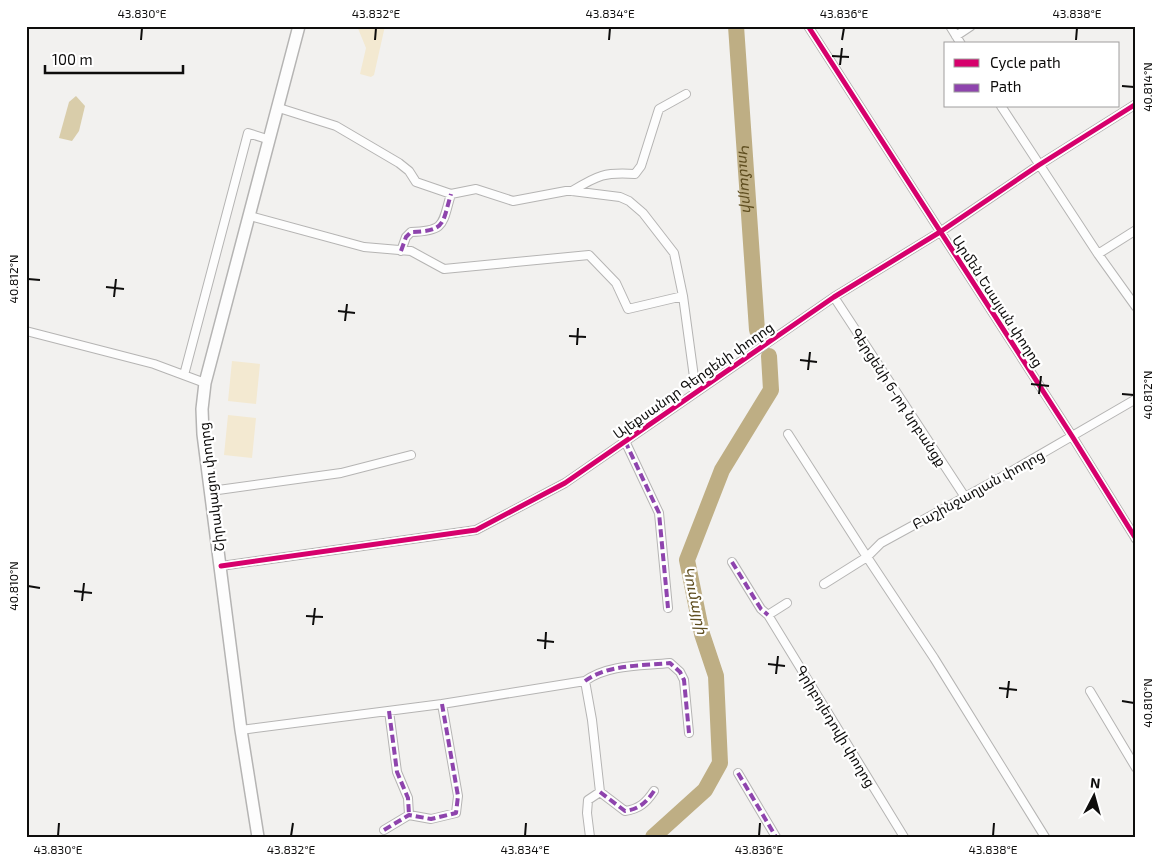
<svg xmlns="http://www.w3.org/2000/svg" width="1162" height="863" viewBox="0 0 1162 863" font-family="'Exo 2','Noto Sans Armenian',sans-serif">
  <style>
    .green { fill: #f3e9d1 }
    .forest { fill: #d9cdaa }
    .lines { fill: none; stroke-linecap: round; stroke-linejoin: round }
    .river { stroke: #beae84; stroke-width: 16 }
    .street-casing { stroke: #b5b4b3; stroke-width: 10 }
    .primary-casing { stroke: #b5b4b3; stroke-width: 14 }
    .street { stroke: #fdfdfd; stroke-width: 8 }
    .primary { stroke: #fdfdfd; stroke-width: 11 }
    .quiet { stroke: #8e44ad; stroke-width: 4; stroke-dasharray: 8 4; stroke-linecap: butt }
    .cycleway-casing { stroke: #fff; stroke-width: 8 }
    .cycleway { stroke: #d6006c; stroke-width: 5 }
    .ticks { fill: none; stroke: #0e0d0c; stroke-width: 2 }
    .labels { text-anchor: middle; dominant-baseline: central; stroke-width: 4.5; stroke-linejoin: round; paint-order: stroke }
    .street-label { font-size: 14px; fill: #0e0d0c; stroke: #fff }
    .water-label { font-size: 15px; font-style: italic; fill: #5e4d1f; stroke: #fff }
    .neatline { fill: none; stroke: #0e0d0c; stroke-width: 2 }
    .ticks-label { font-size: 12px; text-anchor: middle; fill: #0e0d0c }
  </style>
  <rect width="100%" height="100%" fill="#f2f1ef"/>
  <path class="green" d="M 357,26 L 385,26 L 374,75 L 371,77 L 360,74 L 366,48 Z
    M 232,361 L 260,364 L 256,404 L 228,401 Z
    M 228,415 L 256,418 L 252,458 L 224,455 Z"/>
  <path class="forest" d="M 76,96 L 85,106 L 79,131 L 72,141 L 59,138 L 69,102 Z"/>
  <g class="lines">
    <g class="river">
      <path id="s1" d="M 736,26 L 757,330"/>
      <path d="M 653,837 L 705,790 L 720,763 L 716,676 L 702,634 L 687,560 L 722,470 L 771,390 L 769,356"/>
    </g>
    <g class="street-casing">
      <path id="street" d="M 808,26 L 1072,436 L 1136,539
        M 950,26 L 961,44
        M 956,36 L 971,26
        M 1001,106 L 1098,254 L 1136,307
        M 279,108 L 336,126 L 399,163 L 409,171 L 416,182 L 451,194 L 476,189 L 513,201 L 566,191 L 572,191 L 620,197 L 629,201 L 643,213 L 674,253 L 683,296 L 696,392
        M 572,191 C 598,175 605,172 635,174 L 641,166 L 659,109 L 686,94
        M 250,216 L 364,247 L 411,251 L 444,269 L 589,255 L 616,283 L 628,309 L 683,296
        M 401,251 L 406,237 L 411,232 C 446,231 442,224 451,194
        M 1098,254 L 1136,230
        M 834,297 L 965,497
        M 26,331 L 154,364 L 205,383
        M 184,375 L 248,133 L 270,140
        M 788,434 L 867,557 L 934,658 L 1045,837
        M 625,441 L 659,513 L 668,608
        M 211,491 L 341,473 L 411,455
        M 732,562 L 761,609 L 768,615 L 904,837
        M 221,566 L 476,530 L 565,483 L 834,297 L 940,232 L 1039,165 L 1136,104
        M 824,584 L 867,557 L 881,543 L 998,479 L 1136,399
        M 768,615 L 787,603
        M 585,681 C 608,664 642,666 670,663 L 680,672 L 684,680 L 689,733
        M 1090,691 L 1136,768
        M 389,711 L 397,772 L 408,798 L 409,815
        M 241,730 L 442,704 L 585,681 L 592,720 L 600,792 L 588,800 L 587,813 L 590,837
        M 738,773 L 776,837
        M 600,792 L 625,811 C 639,809 646,803 654,791
        M 384,830 L 409,815 L 431,819 L 456,813 L 458,796 L 442,704"/>
    </g>
    <g class="primary-casing">
      <path id="primary" d="M 258,837 L 241,730 L 203,434 L 202,409 L 205,383 L 299,26"/>
    </g>
    <use href="#street" class="street"/>
    <use href="#primary" class="primary"/>
    <path class="quiet" d="M 401,251 L 406,237 L 411,232 C 446,231 442,224 451,194
      M 625,441 L 659,513 L 668,608
      M 732,562 L 761,609 L 768,615
      M 585,681 C 608,664 642,666 670,663 L 680,672 L 684,680 L 689,733
      M 389,711 L 397,772 L 408,798 L 409,815
      M 738,773 L 776,837
      M 600,792 L 625,811 C 639,809 646,803 654,791
      M 384,830 L 409,815 L 431,819 L 456,813 L 458,796 L 442,704"/>
    <g class="cycleway-casing">
      <path id="cycleway" d="M 808,26 L 1072,436 L 1136,539
        M 221,566 L 476,530 L 565,483 L 834,297 L 940,232 L 1039,165 L 1136,104"/>
    </g>
    <use href="#cycleway" class="cycleway"/>
  </g>
  <path class="ticks" d="M 141,40 L 142,28M 375,40 L 376,28M 609,40 L 610,28M 842,40 L 844,28M 1076,40 L 1077,28M 832,56 L 849,57M 840,65 L 842,48M 1122,86 L 1134,87M 28,279 L 40,280M 106,287 L 124,289M 114,297 L 116,279M 338,311 L 355,313M 345,321 L 347,304M 569,336 L 586,337M 577,345 L 578,328M 800,360 L 817,362M 808,370 L 810,352M 1031,384 L 1049,386M 1039,394 L 1041,376M 1122,394 L 1134,395M 28,586 L 40,588M 74,591 L 92,593M 82,601 L 84,583M 306,616 L 323,617M 313,625 L 315,608M 537,640 L 554,642M 545,649 L 546,632M 768,664 L 785,666M 776,674 L 778,656M 999,688 L 1017,690M 1007,698 L 1009,681M 1122,701 L 1134,703M 58,836 L 59,823M 291,836 L 293,823M 525,836 L 526,823M 759,836 L 760,823M 993,836 L 994,823"/>
  <g class="labels">
    <g class="street-label">
      <text transform="translate(998 301) rotate(57)">Արմեն Եսայան փողոց</text>
      <text transform="translate(693 380) rotate(-35)">Ալեքսանդր Գերցենի փողոց</text>
      <text transform="translate(899 397) rotate(57)">Գերցենի 6-րդ նրբանցք</text>
      <text transform="translate(211 487) rotate(-97)">Շիրակացու փողոց</text>
      <text transform="translate(978 489) rotate(-29)">Բաշինջաղյան փողոց</text>
      <text transform="translate(836 726) rotate(59)">Գրիբոյեդովի փողոց</text>
    </g>
    <g class="water-label">
      <text stroke="none"><textPath href="#s1" startOffset="152">Կումայրի</textPath></text>
      <text transform="translate(696 600) rotate(78)">Կումայրի</text>
    </g>
  </g>
  <rect width="1162" height="863" fill="none" stroke="#ffffff" stroke-width="55"/>
  <rect x="944" y="42" width="175" height="65" fill="#ffffff" stroke="#9f9e9e"/>
  <rect x="954" y="59" width="25" height="8" fill="#d6006c" stroke="#9f9e9e"/>
  <text x="990" y="68" font-size="15" fill="#0e0d0c">Cycle path</text>
  <rect x="954" y="84" width="25" height="8" fill="#8e44ad" stroke="#9f9e9e"/>
  <text x="990" y="92" font-size="15" fill="#0e0d0c">Path</text>
  <g transform="translate(1094 796) rotate(6)" stroke="#ffffff" stroke-width="4" paint-order="stroke">
  <path d="M0-4L9 19L0 12L-9 19Z" fill="#0e0d0c"/>
  <text y="-8" font-size="14" font-weight="bold" text-anchor="middle" fill="#0e0d0c">N</text>
  </g>
  <path d="M45 65v8h138v-8" fill="none" stroke="#0e0d0c" stroke-width="2.5"/>
  <text x="52" y="65" font-size="15" fill="#0e0d0c" stroke="#ffffff" stroke-width="4" paint-order="stroke">100 m</text>
  <rect x="28" y="28" width="1106" height="808" class="neatline"/>
  <g class="ticks-label">
    <text x="142" y="18">43.830°E</text>
    <text x="376" y="18">43.832°E</text>
    <text x="610" y="18">43.834°E</text>
    <text x="844" y="18">43.836°E</text>
    <text x="1077" y="18">43.838°E</text>
    <text transform="translate(1148 87) rotate(-90)" y="4">40.814°N</text>
    <text transform="translate(14 279) rotate(-90)" y="4">40.812°N</text>
    <text transform="translate(1148 395) rotate(-90)" y="4">40.812°N</text>
    <text transform="translate(14 586) rotate(-90)" y="4">40.810°N</text>
    <text transform="translate(1148 703) rotate(-90)" y="4">40.810°N</text>
    <text x="58" y="854">43.830°E</text>
    <text x="291" y="854">43.832°E</text>
    <text x="525" y="854">43.834°E</text>
    <text x="759" y="854">43.836°E</text>
    <text x="993" y="854">43.838°E</text>
  </g>
</svg>
